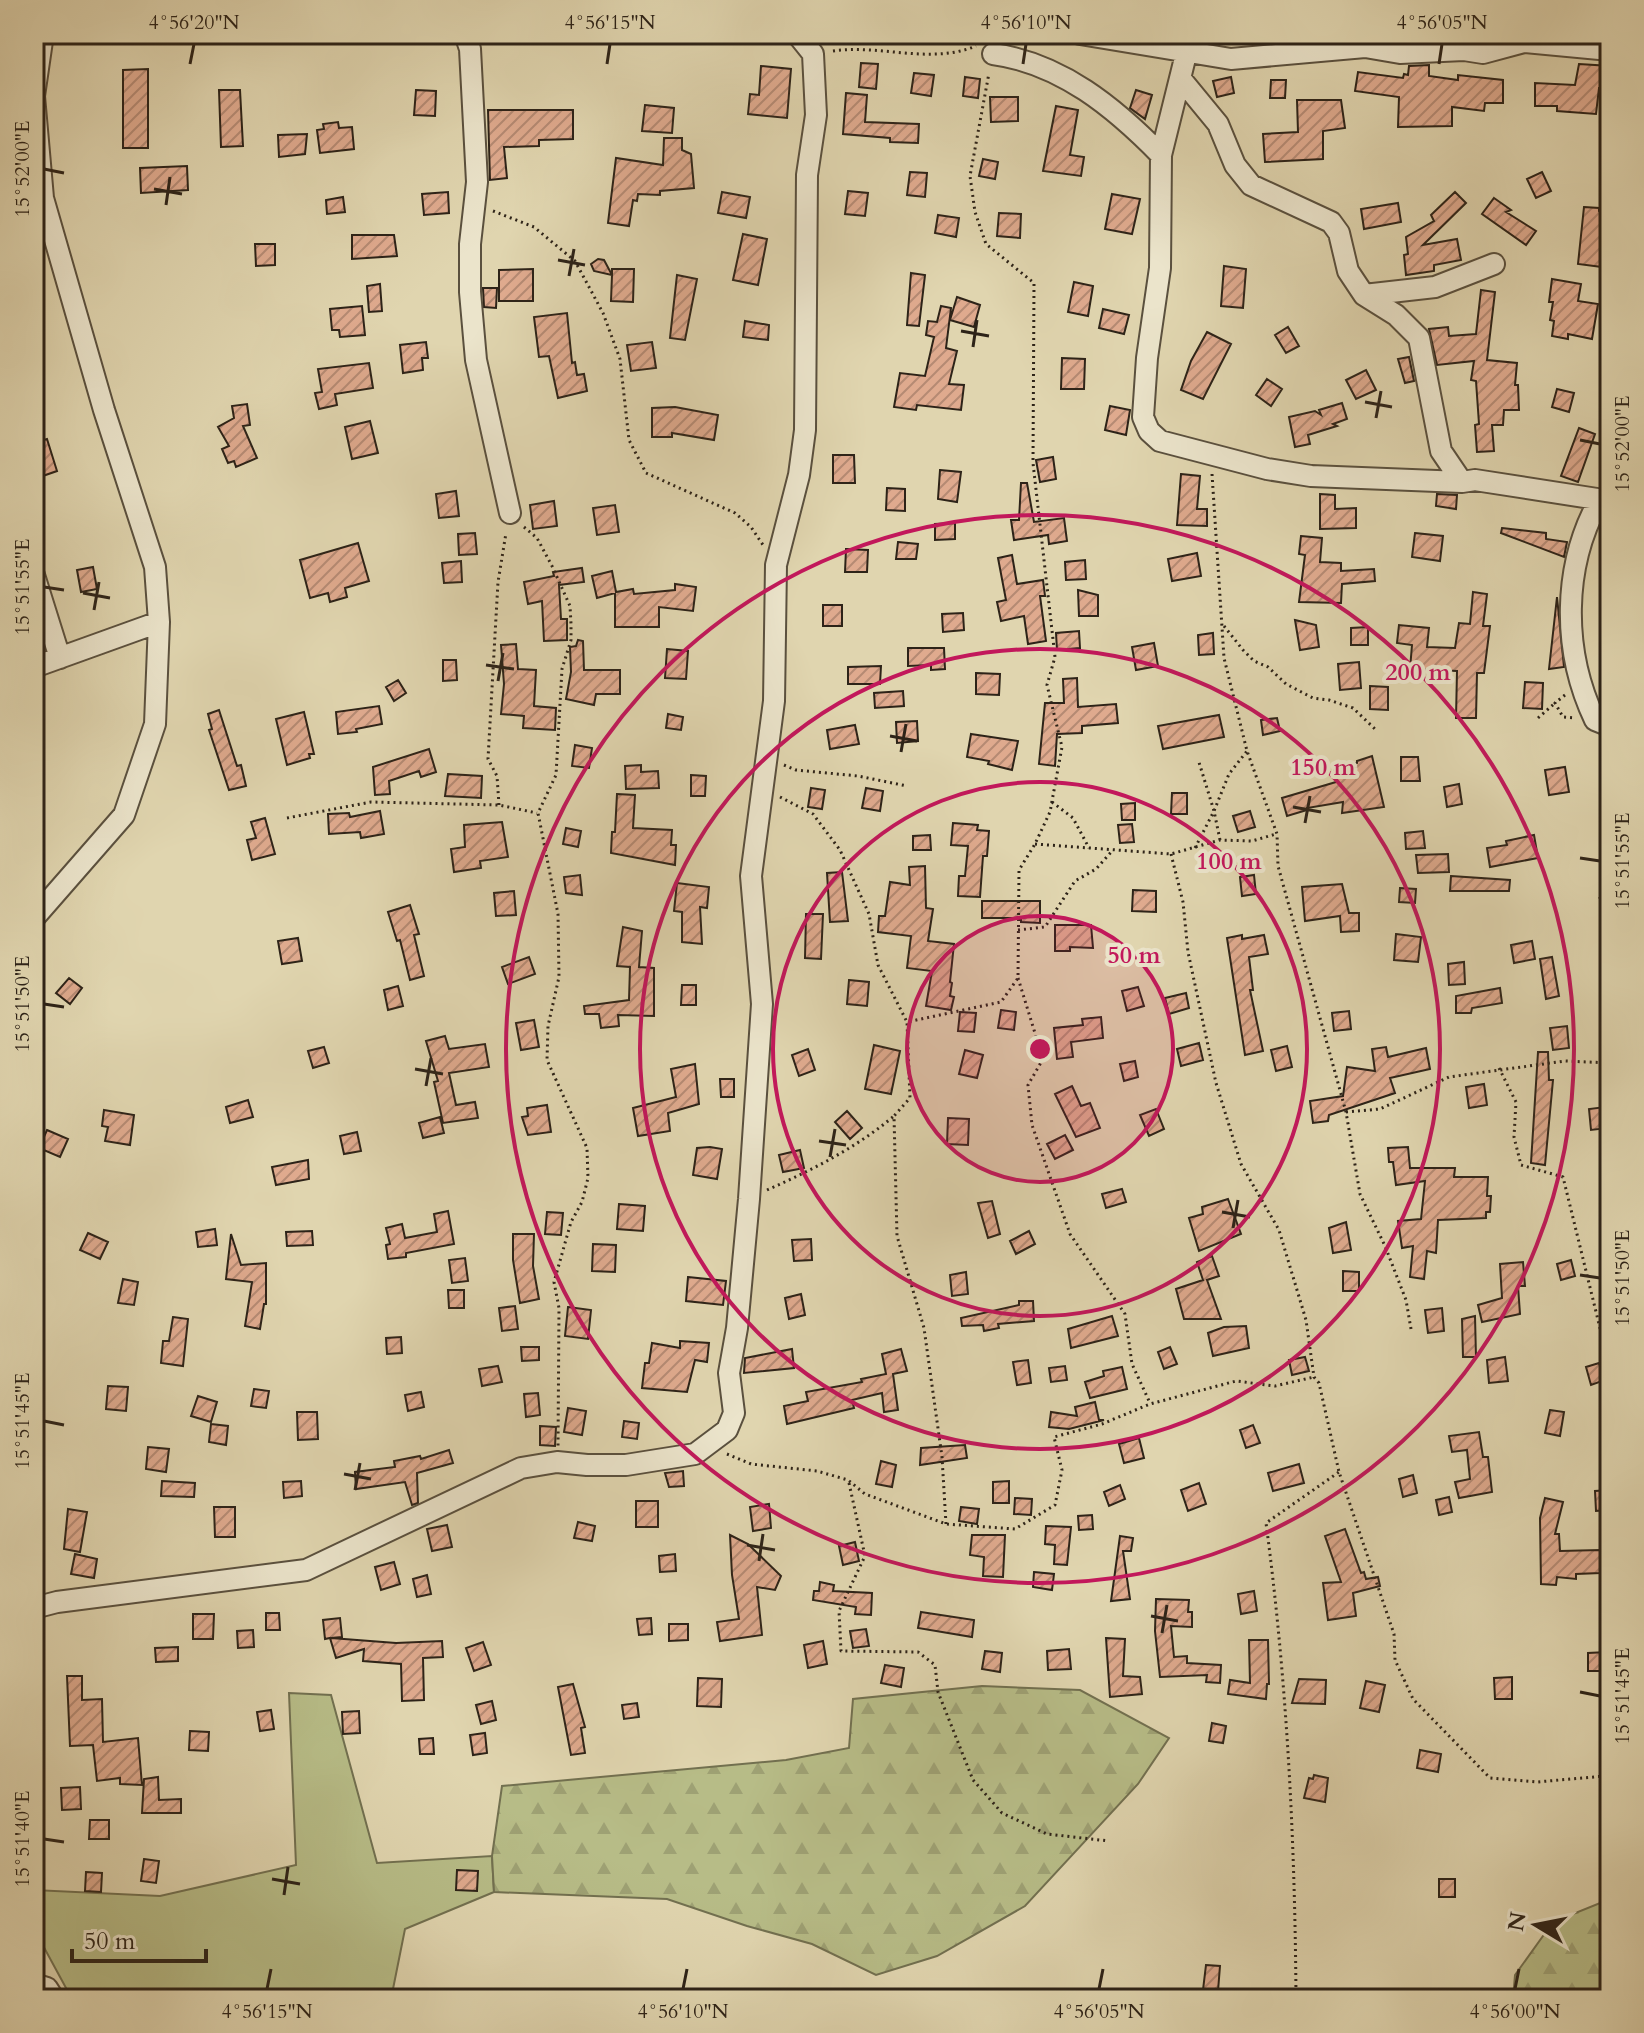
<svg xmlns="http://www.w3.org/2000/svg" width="1644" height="2033" viewBox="0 0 1644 2033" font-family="Cardo,serif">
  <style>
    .green { fill: #b7bc87; stroke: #727050; stroke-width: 2 }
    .forest { fill: url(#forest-firs); stroke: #727050; stroke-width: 2 }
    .building { fill: url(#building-hatch); stroke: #2d2318; stroke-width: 2 }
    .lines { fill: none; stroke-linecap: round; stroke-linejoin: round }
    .minor-casing { stroke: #5a503e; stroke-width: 24 }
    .path { stroke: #2d2318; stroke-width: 3; stroke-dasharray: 2 4; stroke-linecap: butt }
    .minor { stroke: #ebe4cb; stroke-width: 20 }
    .ticks { fill: none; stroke: #2d2318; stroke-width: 3 }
    .ring { fill: none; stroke: #c2185b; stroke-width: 4 }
    .centre { fill: #c2185b; stroke: #ebe4cb; stroke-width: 4 }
    .ring-label { font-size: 24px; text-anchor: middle; font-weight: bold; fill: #c2185b; stroke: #ebe4cb; stroke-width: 8; stroke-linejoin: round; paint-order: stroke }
    .neatline { fill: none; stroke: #2d2318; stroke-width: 3 }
    .ticks-label { font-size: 20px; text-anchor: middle; fill: #2d2318 }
  </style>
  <defs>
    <pattern id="forest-firs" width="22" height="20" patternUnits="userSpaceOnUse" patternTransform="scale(2)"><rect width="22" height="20" fill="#b7bc87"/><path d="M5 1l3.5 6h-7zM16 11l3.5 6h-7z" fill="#9ea174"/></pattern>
    <pattern id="building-hatch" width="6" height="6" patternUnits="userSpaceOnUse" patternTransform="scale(2)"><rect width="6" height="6" fill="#dfaa8e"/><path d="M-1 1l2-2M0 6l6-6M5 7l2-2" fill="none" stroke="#b58a73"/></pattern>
  </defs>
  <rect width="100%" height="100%" fill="#e0d5af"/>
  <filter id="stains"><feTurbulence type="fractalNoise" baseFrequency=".0025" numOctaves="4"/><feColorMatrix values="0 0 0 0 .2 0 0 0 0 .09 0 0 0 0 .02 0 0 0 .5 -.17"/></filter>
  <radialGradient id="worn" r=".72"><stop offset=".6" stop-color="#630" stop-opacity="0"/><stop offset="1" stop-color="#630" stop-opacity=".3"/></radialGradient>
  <path class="green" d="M 289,1693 L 331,1695 L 377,1863 L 492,1856 L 494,1892 L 405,1929 L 391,1999 L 72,1999 L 34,1929 L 34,1890 L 160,1896 L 296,1865 Z"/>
  <path class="forest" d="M 982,1686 L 1080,1690 L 1169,1738 L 1138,1784 L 1025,1906 L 937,1956 L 876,1975 L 812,1944 L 747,1926 L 667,1899 L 494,1892 L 492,1856 L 502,1786 L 786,1760 L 849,1748 L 853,1699 Z
    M 1610,1899 L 1610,1999 L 1513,1999 L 1515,1975 L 1553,1922 Z"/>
  <path class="building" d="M 861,63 L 878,64 L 876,89 L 859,87 Z
    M 1579,64 L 1610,66 L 1610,89 L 1599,88 L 1596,114 L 1557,111 L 1557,106 L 1535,106 L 1535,83 L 1575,85 Z
    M 1429,65 L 1429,76 L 1458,80 L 1458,75 L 1503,80 L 1503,103 L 1485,103 L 1484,111 L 1452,107 L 1452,126 L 1398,127 L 1399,97 L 1355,91 L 1358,72 L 1403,78 L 1404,74 L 1408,75 L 1409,66 Z
    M 761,66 L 791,69 L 787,118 L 748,114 L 750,94 L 759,95 Z
    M 148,69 L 148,148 L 123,148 L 123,70 Z
    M 914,73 L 934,75 L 931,96 L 911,93 Z
    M 965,77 L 980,79 L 978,98 L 963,96 Z
    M 1231,77 L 1234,93 L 1217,97 L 1213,81 Z
    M 1271,80 L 1286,80 L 1285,98 L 1270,98 Z
    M 219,90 L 240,90 L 243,146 L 221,147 Z
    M 416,90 L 436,91 L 435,116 L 414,115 Z
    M 1136,90 L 1152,95 L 1145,119 L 1130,108 Z
    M 846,93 L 867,95 L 865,122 L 919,124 L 918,143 L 890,142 L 890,138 L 843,134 Z
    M 990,97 L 1018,97 L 1018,121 L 991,122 Z
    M 1297,100 L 1341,100 L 1345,128 L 1323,131 L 1323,159 L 1265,162 L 1263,134 L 1298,132 Z
    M 645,105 L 674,108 L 672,133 L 642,131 Z
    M 1056,106 L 1078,110 L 1070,155 L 1084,157 L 1081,176 L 1043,171 Z
    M 488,110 L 573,110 L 573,139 L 539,140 L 539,146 L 504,147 L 507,178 L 490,180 Z
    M 338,122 L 339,128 L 352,127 L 354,149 L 320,153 L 317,130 L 324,129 L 323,124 Z
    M 307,134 L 305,154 L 279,157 L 278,135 Z
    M 664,138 L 682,138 L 682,150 L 691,154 L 694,188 L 660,191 L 660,195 L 638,194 L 637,201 L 633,200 L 629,226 L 608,223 L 616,158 L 663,165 Z
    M 983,159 L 998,162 L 995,179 L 979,176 Z
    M 187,166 L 188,190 L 141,193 L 140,168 Z
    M 910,172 L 927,173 L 925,197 L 907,195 Z
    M 1542,172 L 1551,191 L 1536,198 L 1527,179 Z
    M 848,191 L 868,193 L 865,216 L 845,214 Z
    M 448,192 L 449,213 L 424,215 L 422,194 Z
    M 722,192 L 750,197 L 746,218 L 718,213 Z
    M 1455,192 L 1466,203 L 1423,245 L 1457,239 L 1461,260 L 1434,265 L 1434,271 L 1406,275 L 1404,255 L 1408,254 L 1406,237 L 1434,221 L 1431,215 Z
    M 1112,194 L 1140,199 L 1132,234 L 1105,229 Z
    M 343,197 L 345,212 L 327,214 L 326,200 Z
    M 1494,198 L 1511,210 L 1506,212 L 1536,231 L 1526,245 L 1482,214 Z
    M 1398,203 L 1401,222 L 1364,229 L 1361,209 Z
    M 1584,207 L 1599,208 L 1599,211 L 1610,213 L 1610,268 L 1578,264 Z
    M 999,213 L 1021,214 L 1020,238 L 997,236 Z
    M 938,215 L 959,218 L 956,237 L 935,233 Z
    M 743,234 L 767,239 L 758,285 L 733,280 Z
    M 352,235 L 394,235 L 397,256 L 352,259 Z
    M 255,244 L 275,244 L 275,265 L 256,266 Z
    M 598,259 L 604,260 L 612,275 L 612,269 L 634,269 L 633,302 L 611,301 L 612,275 L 594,271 L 591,264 Z
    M 1224,266 L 1246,269 L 1243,308 L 1221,306 Z
    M 533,269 L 533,301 L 499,301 L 499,270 Z
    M 911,273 L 925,275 L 919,326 L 907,325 Z
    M 677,275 L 697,279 L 685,340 L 670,338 Z
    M 1552,279 L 1581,284 L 1578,301 L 1598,304 L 1592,339 L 1568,334 L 1568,339 L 1552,336 L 1554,321 L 1550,320 L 1553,302 L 1549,302 Z
    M 1074,282 L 1093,286 L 1088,316 L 1068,312 Z
    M 380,284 L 382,311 L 369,312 L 367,286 Z
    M 483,288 L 497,288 L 496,308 L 484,307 Z
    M 1481,290 L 1495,292 L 1487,360 L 1517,363 L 1515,385 L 1518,385 L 1519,410 L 1504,410 L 1503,425 L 1492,425 L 1494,451 L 1477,452 L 1475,425 L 1479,424 L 1476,381 L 1471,380 L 1474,361 L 1437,365 L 1429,329 L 1448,327 L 1449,336 L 1476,334 Z
    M 957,297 L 980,305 L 974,327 L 950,320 Z
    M 362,306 L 365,335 L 340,337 L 339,330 L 332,330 L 330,309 Z
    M 941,306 L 951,308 L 946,348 L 957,351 L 949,384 L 964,385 L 961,410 L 917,405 L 916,410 L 894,407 L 900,373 L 925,376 L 934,337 L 926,335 L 928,321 L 937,322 Z
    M 1103,309 L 1129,315 L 1124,334 L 1099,328 Z
    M 567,313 L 572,363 L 575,362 L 577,375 L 584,374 L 587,391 L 558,398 L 549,356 L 539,357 L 534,317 Z
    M 745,321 L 769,325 L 768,340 L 743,337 Z
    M 1288,327 L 1299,346 L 1286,353 L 1275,335 Z
    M 1207,332 L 1231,344 L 1203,399 L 1181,390 L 1191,361 Z
    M 426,342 L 428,358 L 422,358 L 423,370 L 403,373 L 400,345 Z
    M 652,342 L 656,368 L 631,371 L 627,345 Z
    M 1409,357 L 1414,381 L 1405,383 L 1398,359 Z
    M 1062,358 L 1085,359 L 1084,389 L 1061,389 Z
    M 369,363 L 373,388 L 335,394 L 337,405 L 319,409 L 315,393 L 322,392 L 318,369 Z
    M 1366,370 L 1376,390 L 1356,399 L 1346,380 Z
    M 1267,379 L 1282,389 L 1271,406 L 1256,395 Z
    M 1557,389 L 1574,393 L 1569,412 L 1552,407 Z
    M 1342,403 L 1347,419 L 1333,424 L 1337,426 L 1308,435 L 1310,444 L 1295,447 L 1289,417 L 1315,411 L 1321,415 L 1319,410 Z
    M 247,404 L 250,425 L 243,426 L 257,458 L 236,467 L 234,461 L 228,463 L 222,449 L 229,446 L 218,427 L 234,418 L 232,406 Z
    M 1110,406 L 1130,410 L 1126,435 L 1105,430 Z
    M 675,407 L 718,415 L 714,440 L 672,433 L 672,437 L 652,437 L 652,408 Z
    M 370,421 L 378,453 L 352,459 L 345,427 Z
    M 1579,428 L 1595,434 L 1578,482 L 1561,476 Z
    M 47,439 L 57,471 L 34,479 L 34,443 Z
    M 833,455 L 854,455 L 855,483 L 833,483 Z
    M 1053,457 L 1056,479 L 1040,482 L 1036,460 Z
    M 940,470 L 961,472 L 957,502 L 938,499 Z
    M 1181,474 L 1200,476 L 1197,509 L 1207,509 L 1207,526 L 1177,525 Z
    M 1021,483 L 1027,483 L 1034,522 L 1064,518 L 1067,541 L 1049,544 L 1048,535 L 1014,540 L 1011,520 L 1019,520 Z
    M 887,488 L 905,489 L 905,511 L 886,510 Z
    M 456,491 L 459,516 L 439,518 L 436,494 Z
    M 1320,494 L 1335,495 L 1335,509 L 1356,508 L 1356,528 L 1320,529 Z
    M 1437,494 L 1457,495 L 1456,509 L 1436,506 Z
    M 554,501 L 557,526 L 533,529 L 530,505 Z
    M 615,505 L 619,532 L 597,535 L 593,508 Z
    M 955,523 L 955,539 L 935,540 L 935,524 Z
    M 1502,528 L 1546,533 L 1546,539 L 1567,542 L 1564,557 L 1501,533 Z
    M 475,533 L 477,554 L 459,555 L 458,534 Z
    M 1415,533 L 1443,536 L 1440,561 L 1412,557 Z
    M 1301,536 L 1322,538 L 1320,562 L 1341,563 L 1341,571 L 1374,569 L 1375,581 L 1342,584 L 1341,603 L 1299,602 L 1305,555 L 1299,554 Z
    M 898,542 L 918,544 L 916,559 L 896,559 Z
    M 358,543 L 369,581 L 345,588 L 347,597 L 330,602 L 328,593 L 310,598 L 300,560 Z
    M 846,549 L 868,550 L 867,572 L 845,572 Z
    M 1197,553 L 1201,576 L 1172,581 L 1168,559 Z
    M 1012,555 L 1017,584 L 1043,580 L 1045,596 L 1040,596 L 1046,641 L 1028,644 L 1024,616 L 1001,621 L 997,602 L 1006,600 L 998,558 Z
    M 1085,560 L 1086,579 L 1066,580 L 1065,562 Z
    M 461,561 L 462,582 L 444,583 L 442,563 Z
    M 93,567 L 97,589 L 81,592 L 77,570 Z
    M 582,568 L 584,582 L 559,585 L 561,619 L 567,619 L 567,640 L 544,641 L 542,601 L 528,604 L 524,582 L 554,576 L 553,572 Z
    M 612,571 L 616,592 L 633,589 L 634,594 L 675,590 L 675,584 L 696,587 L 693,611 L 659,607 L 659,627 L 615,627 L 615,593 L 597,598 L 592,576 Z
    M 1078,590 L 1098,595 L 1098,616 L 1079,616 Z
    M 1473,592 L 1487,594 L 1483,626 L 1490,626 L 1484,673 L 1477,673 L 1476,718 L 1456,718 L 1457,671 L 1410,669 L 1412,645 L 1397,643 L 1399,625 L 1429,628 L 1427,647 L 1455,648 L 1459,623 L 1470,624 Z
    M 1557,597 L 1564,667 L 1549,669 Z
    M 823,605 L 842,605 L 842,626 L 823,626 Z
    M 963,613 L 964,630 L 943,632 L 942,614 Z
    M 1295,620 L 1316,625 L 1319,647 L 1300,650 Z
    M 1368,627 L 1368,645 L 1351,645 L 1351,628 Z
    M 1079,631 L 1080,648 L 1057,650 L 1056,633 Z
    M 1213,633 L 1214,654 L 1199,655 L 1198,635 Z
    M 578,640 L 583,641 L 584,670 L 620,670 L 620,694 L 596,694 L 594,705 L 566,699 L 571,672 L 570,647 L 576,646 Z
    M 1154,643 L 1158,666 L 1136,670 L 1132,647 Z
    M 516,644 L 518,669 L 536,670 L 534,706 L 556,708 L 555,730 L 523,728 L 524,716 L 501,714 L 504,684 L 501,645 Z
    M 908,648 L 944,648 L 945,669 L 931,670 L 931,665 L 908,666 Z
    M 667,649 L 688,651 L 686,679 L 665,678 Z
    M 443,660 L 456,660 L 457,680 L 443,681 Z
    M 1359,662 L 1361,688 L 1340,690 L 1338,664 Z
    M 881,666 L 880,684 L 848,684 L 848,667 Z
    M 976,673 L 1000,674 L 999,695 L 976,694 Z
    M 1077,678 L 1078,707 L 1116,704 L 1118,723 L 1082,726 L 1082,733 L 1057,734 L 1055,766 L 1039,764 L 1045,703 L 1064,703 L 1063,679 Z
    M 398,680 L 406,693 L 394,701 L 386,687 Z
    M 1525,682 L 1543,683 L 1542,709 L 1523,708 Z
    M 1370,686 L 1388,687 L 1388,710 L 1370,709 Z
    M 903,691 L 904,706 L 875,708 L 874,693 Z
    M 379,706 L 382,724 L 356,729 L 357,732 L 338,734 L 336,712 Z
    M 219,710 L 237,766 L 241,765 L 246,786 L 229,790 L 209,730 L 212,729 L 208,714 Z
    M 304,712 L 314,754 L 309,754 L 310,758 L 287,765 L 276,719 Z
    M 668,714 L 683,717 L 681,730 L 666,728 Z
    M 1219,715 L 1224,737 L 1163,749 L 1158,726 Z
    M 1277,718 L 1280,731 L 1263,735 L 1261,720 Z
    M 917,721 L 918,741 L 897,743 L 896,722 Z
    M 855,725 L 859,744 L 830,749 L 827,730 Z
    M 971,734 L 1018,741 L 1012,770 L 988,764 L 989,761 L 967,757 Z
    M 575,745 L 592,748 L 589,768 L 572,766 Z
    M 429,749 L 436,772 L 421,777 L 419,771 L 389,781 L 390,794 L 375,795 L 373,767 Z
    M 1372,756 L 1384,807 L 1342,813 L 1343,802 L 1307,808 L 1307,810 L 1287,816 L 1282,798 L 1336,782 L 1333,768 L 1357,763 L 1357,761 Z
    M 1401,757 L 1418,757 L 1420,781 L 1401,781 Z
    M 641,765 L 641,772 L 658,771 L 659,788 L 626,789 L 625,766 Z
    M 1565,767 L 1569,792 L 1549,795 L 1545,770 Z
    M 448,774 L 482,776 L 481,798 L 445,796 Z
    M 691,775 L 706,776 L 705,796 L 691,796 Z
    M 1459,784 L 1462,804 L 1447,807 L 1444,787 Z
    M 811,788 L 825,790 L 822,809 L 808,807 Z
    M 866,788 L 883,791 L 880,811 L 862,808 Z
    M 1172,793 L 1187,793 L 1187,814 L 1171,814 Z
    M 617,794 L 635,795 L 633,828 L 672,830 L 671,845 L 676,845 L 675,865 L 611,853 L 612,832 L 615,832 Z
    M 1135,803 L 1135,820 L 1122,820 L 1121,804 Z
    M 380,811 L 384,834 L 361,838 L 360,832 L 329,834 L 328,814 L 349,813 L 350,817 Z
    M 1250,811 L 1255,827 L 1238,832 L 1233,816 Z
    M 265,818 L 275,854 L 252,860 L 247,840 L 256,838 L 251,822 Z
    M 502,822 L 508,857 L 480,861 L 481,868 L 454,872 L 451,849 L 465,847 L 464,825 Z
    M 953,823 L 978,825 L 977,830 L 989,831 L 987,856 L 983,856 L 980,897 L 958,896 L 959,876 L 965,876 L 968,846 L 951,845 Z
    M 1132,824 L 1134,842 L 1120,843 L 1118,825 Z
    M 566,828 L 581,831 L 578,847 L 563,844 Z
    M 1423,831 L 1425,848 L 1406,849 L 1405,833 Z
    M 930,835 L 931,850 L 913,850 L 913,836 Z
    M 1534,835 L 1538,858 L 1490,867 L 1487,848 L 1507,845 L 1506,841 Z
    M 1448,854 L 1449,872 L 1418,873 L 1416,855 Z
    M 925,866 L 926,908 L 933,909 L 928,941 L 954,944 L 950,982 L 952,983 L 950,996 L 954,997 L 951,1010 L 926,1006 L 932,971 L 907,968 L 911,936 L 878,932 L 879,916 L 885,916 L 890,882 L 910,885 L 909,867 Z
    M 842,872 L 848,921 L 830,922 L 827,873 Z
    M 580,875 L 582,895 L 566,893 L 564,877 Z
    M 1254,875 L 1256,894 L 1242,896 L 1240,877 Z
    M 1451,876 L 1510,880 L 1509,891 L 1450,891 Z
    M 677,883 L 709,887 L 707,908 L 700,907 L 702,944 L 682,942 L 682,912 L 674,911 Z
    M 1342,884 L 1349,913 L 1359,913 L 1359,931 L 1341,932 L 1340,916 L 1305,921 L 1302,887 Z
    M 1400,888 L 1416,889 L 1415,903 L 1399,902 Z
    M 1133,890 L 1156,891 L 1156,912 L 1132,911 Z
    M 514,891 L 516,915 L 496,916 L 494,893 Z
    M 982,901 L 1040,901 L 1040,923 L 1021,922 L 1021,918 L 982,918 Z
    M 410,905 L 419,934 L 414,935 L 424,976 L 410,980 L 400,940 L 397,941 L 388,912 Z
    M 806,914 L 823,914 L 821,959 L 805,958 Z
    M 1055,925 L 1091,925 L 1093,948 L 1070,947 L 1070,951 L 1055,951 Z
    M 623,927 L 642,931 L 639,967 L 654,968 L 654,1016 L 618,1015 L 619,1026 L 601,1028 L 599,1014 L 585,1014 L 584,1006 L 629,1000 L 630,967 L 617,966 Z
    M 1396,934 L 1421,937 L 1418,962 L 1394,960 Z
    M 1242,935 L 1242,939 L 1264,935 L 1268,954 L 1249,957 L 1253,990 L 1250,990 L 1263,1051 L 1245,1055 L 1227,938 Z
    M 298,938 L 302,961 L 282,964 L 278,941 Z
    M 1532,941 L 1535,959 L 1514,963 L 1511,945 Z
    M 529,957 L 535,974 L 508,984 L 502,967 Z
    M 1552,957 L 1559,996 L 1546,999 L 1540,959 Z
    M 1464,962 L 1465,984 L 1449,985 L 1448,964 Z
    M 69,978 L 82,988 L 70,1004 L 56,993 Z
    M 849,980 L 869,982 L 867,1006 L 847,1004 Z
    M 682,985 L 696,985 L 696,1005 L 681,1005 Z
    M 398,986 L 403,1006 L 388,1010 L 384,990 Z
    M 1138,987 L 1144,1006 L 1127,1011 L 1122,991 Z
    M 1500,988 L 1502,1003 L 1472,1008 L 1471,1013 L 1456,1013 L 1456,996 Z
    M 1186,993 L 1189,1008 L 1169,1014 L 1165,998 Z
    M 1001,1010 L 1016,1012 L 1014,1030 L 998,1028 Z
    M 1349,1011 L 1351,1029 L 1334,1031 L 1332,1013 Z
    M 960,1012 L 976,1013 L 974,1032 L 958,1031 Z
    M 1101,1017 L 1103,1038 L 1071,1042 L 1073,1057 L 1057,1059 L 1054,1028 L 1083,1025 L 1082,1019 Z
    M 534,1020 L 539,1047 L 521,1050 L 516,1023 Z
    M 1567,1026 L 1569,1048 L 1553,1050 L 1550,1028 Z
    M 445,1036 L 449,1049 L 485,1044 L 489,1067 L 449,1073 L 456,1105 L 475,1102 L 478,1118 L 443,1123 L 434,1082 L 438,1081 L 426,1041 Z
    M 1199,1043 L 1203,1060 L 1181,1066 L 1177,1049 Z
    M 874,1045 L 900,1051 L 891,1094 L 865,1089 Z
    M 1287,1046 L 1292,1067 L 1276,1071 L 1271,1050 Z
    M 324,1047 L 329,1063 L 313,1068 L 308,1051 Z
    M 1386,1047 L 1388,1057 L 1426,1048 L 1430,1069 L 1390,1078 L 1395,1093 L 1329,1115 L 1328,1121 L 1313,1123 L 1310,1101 L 1343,1096 L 1347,1067 L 1375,1071 L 1372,1049 Z
    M 808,1049 L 815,1070 L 799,1076 L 792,1055 Z
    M 965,1050 L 983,1055 L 977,1078 L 959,1074 Z
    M 1538,1052 L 1548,1052 L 1549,1080 L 1553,1080 L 1545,1165 L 1531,1163 Z
    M 1135,1061 L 1138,1077 L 1124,1081 L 1120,1064 Z
    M 695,1064 L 699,1104 L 668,1113 L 670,1131 L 638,1136 L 633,1108 L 676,1097 L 671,1069 Z
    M 720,1079 L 734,1079 L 734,1097 L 721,1097 Z
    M 1484,1084 L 1487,1105 L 1469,1108 L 1466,1087 Z
    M 1072,1086 L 1081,1106 L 1090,1103 L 1100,1128 L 1076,1137 L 1055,1094 Z
    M 248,1100 L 253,1117 L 230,1123 L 226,1107 Z
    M 547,1105 L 551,1132 L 528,1135 L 522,1117 L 528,1116 L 527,1108 Z
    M 1605,1107 L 1608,1128 L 1591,1130 L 1589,1109 Z
    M 1156,1109 L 1164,1129 L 1149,1136 L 1140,1115 Z
    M 104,1110 L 134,1115 L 130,1145 L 105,1141 L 108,1127 L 102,1126 Z
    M 847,1111 L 862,1128 L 850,1139 L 835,1122 Z
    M 440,1117 L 444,1133 L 423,1138 L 419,1123 Z
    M 948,1118 L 969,1119 L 968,1145 L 947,1144 Z
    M 47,1130 L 68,1139 L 60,1157 L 39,1148 Z
    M 357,1132 L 361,1151 L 344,1154 L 340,1136 Z
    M 1065,1135 L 1073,1150 L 1055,1159 L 1047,1144 Z
    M 710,1147 L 722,1149 L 717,1179 L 693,1175 L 697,1148 Z
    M 1408,1147 L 1410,1168 L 1455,1168 L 1454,1177 L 1488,1177 L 1487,1196 L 1491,1196 L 1490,1212 L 1486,1212 L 1486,1218 L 1438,1220 L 1436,1253 L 1427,1251 L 1424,1279 L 1410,1277 L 1413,1246 L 1402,1248 L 1398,1221 L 1421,1219 L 1425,1181 L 1396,1185 L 1393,1162 L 1389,1162 L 1388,1148 Z
    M 800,1150 L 804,1168 L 783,1172 L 779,1155 Z
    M 308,1160 L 309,1179 L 276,1185 L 272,1167 Z
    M 1122,1189 L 1126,1202 L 1106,1208 L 1102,1194 Z
    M 1228,1199 L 1241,1234 L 1199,1251 L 1189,1218 L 1203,1214 L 1202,1207 Z
    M 992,1201 L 1000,1234 L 988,1238 L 978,1203 Z
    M 619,1204 L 645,1206 L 643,1231 L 617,1229 Z
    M 448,1211 L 454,1244 L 406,1253 L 406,1257 L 388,1259 L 386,1245 L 390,1244 L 386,1228 L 402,1224 L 405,1238 L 437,1232 L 434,1214 Z
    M 547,1212 L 563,1213 L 561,1235 L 545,1234 Z
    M 1346,1222 L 1351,1250 L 1333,1253 L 1329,1228 Z
    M 215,1229 L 217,1245 L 198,1247 L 196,1232 Z
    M 312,1231 L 313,1245 L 287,1246 L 286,1232 Z
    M 1029,1231 L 1035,1244 L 1016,1254 L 1010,1241 Z
    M 88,1233 L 108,1242 L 100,1259 L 80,1250 Z
    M 231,1234 L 241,1265 L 266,1263 L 266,1304 L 264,1304 L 260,1329 L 245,1326 L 252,1282 L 226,1279 Z
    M 513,1234 L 534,1234 L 533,1266 L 539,1299 L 520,1303 L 513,1260 Z
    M 811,1239 L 812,1260 L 794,1261 L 792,1240 Z
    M 593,1244 L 616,1245 L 615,1272 L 592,1271 Z
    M 1212,1256 L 1219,1276 L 1207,1280 L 1221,1319 L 1184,1319 L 1176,1289 L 1203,1280 L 1197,1262 Z
    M 465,1258 L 468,1281 L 452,1283 L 449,1260 Z
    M 1571,1260 L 1575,1276 L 1561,1280 L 1557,1264 Z
    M 1523,1262 L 1525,1286 L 1518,1286 L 1520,1314 L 1482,1322 L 1478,1305 L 1502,1298 L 1500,1264 Z
    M 1343,1271 L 1359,1272 L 1359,1291 L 1343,1291 Z
    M 966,1272 L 968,1294 L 952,1296 L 950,1275 Z
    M 688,1277 L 726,1281 L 723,1305 L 686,1301 Z
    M 123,1279 L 138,1282 L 134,1305 L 118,1303 Z
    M 448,1290 L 464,1290 L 464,1308 L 449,1308 Z
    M 801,1294 L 805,1315 L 789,1319 L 785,1298 Z
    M 1019,1301 L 1033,1301 L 1034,1321 L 998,1324 L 999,1328 L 984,1331 L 983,1325 L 962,1326 L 961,1318 L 1019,1305 Z
    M 515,1306 L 518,1329 L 502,1331 L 499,1308 Z
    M 568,1307 L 591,1310 L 588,1339 L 565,1336 Z
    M 1442,1308 L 1444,1331 L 1428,1333 L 1425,1310 Z
    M 1112,1316 L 1118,1336 L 1071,1348 L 1068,1329 Z
    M 1475,1316 L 1476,1357 L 1463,1357 L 1462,1319 Z
    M 173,1317 L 188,1319 L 183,1366 L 161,1363 L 163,1341 L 169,1341 Z
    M 1246,1326 L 1249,1348 L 1213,1356 L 1208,1333 L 1224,1327 Z
    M 401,1337 L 402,1353 L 387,1354 L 386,1338 Z
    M 680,1341 L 709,1343 L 707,1362 L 695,1360 L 687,1392 L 642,1388 L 645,1363 L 649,1363 L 652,1343 L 680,1348 Z
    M 521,1347 L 539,1347 L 539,1360 L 522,1361 Z
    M 1170,1347 L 1177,1364 L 1164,1369 L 1158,1352 Z
    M 792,1349 L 794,1368 L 744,1373 L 745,1358 Z
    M 901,1349 L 907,1371 L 893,1374 L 898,1410 L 884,1412 L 882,1393 L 852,1400 L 854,1408 L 787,1424 L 784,1406 L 808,1401 L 806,1392 L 862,1382 L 861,1379 L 886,1374 L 882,1354 Z
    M 1305,1357 L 1309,1371 L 1292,1375 L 1289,1360 Z
    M 1505,1357 L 1508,1381 L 1489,1383 L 1487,1360 Z
    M 1028,1360 L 1031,1383 L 1017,1385 L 1013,1362 Z
    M 1599,1363 L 1605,1380 L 1591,1385 L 1586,1367 Z
    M 498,1366 L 502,1382 L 482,1386 L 479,1369 Z
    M 1065,1366 L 1067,1380 L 1051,1382 L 1049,1368 Z
    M 1122,1367 L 1127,1389 L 1090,1398 L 1085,1382 L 1104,1376 L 1103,1371 Z
    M 108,1386 L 128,1387 L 126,1411 L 106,1409 Z
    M 254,1389 L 269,1391 L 266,1408 L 251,1406 Z
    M 421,1392 L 424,1407 L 408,1411 L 405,1395 Z
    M 538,1393 L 540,1415 L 526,1417 L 524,1394 Z
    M 198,1396 L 217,1402 L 211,1422 L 191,1416 Z
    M 1095,1402 L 1099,1420 L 1104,1420 L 1069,1429 L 1049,1427 L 1051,1412 L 1077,1416 L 1075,1407 Z
    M 568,1408 L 586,1411 L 582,1435 L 564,1432 Z
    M 1550,1410 L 1564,1412 L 1560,1436 L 1545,1433 Z
    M 297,1412 L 317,1412 L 318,1439 L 298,1440 Z
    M 624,1421 L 639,1423 L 637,1439 L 622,1437 Z
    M 211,1424 L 228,1426 L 226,1445 L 209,1442 Z
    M 1253,1425 L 1260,1443 L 1246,1448 L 1240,1430 Z
    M 540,1426 L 556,1427 L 555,1446 L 540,1445 Z
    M 1479,1432 L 1483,1457 L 1488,1457 L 1492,1492 L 1459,1498 L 1455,1482 L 1470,1479 L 1467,1450 L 1452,1452 L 1449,1436 Z
    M 1139,1438 L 1144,1458 L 1124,1463 L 1119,1444 Z
    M 965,1445 L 967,1458 L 920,1465 L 921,1448 Z
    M 148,1447 L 169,1449 L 166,1472 L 146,1469 Z
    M 449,1450 L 453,1463 L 417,1473 L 418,1503 L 412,1505 L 405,1482 L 356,1489 L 355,1472 L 395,1467 L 394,1461 L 420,1456 L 421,1459 Z
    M 881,1461 L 896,1465 L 892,1487 L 876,1484 Z
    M 1299,1464 L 1304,1483 L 1273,1491 L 1268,1473 Z
    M 683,1471 L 684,1486 L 669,1487 L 665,1473 Z
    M 1413,1475 L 1417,1493 L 1403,1497 L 1399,1479 Z
    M 162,1481 L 195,1483 L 194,1497 L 161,1496 Z
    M 301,1481 L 302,1496 L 284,1498 L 283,1482 Z
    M 1009,1481 L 1009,1503 L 993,1503 L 993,1482 Z
    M 1199,1483 L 1206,1504 L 1188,1511 L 1181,1490 Z
    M 1120,1485 L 1125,1499 L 1109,1506 L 1104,1492 Z
    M 1610,1490 L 1610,1510 L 1596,1511 L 1595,1491 Z
    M 1449,1497 L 1452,1512 L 1439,1515 L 1436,1500 Z
    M 1015,1498 L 1032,1499 L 1031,1515 L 1014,1514 Z
    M 1545,1498 L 1563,1502 L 1555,1534 L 1559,1534 L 1560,1551 L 1600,1550 L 1600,1573 L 1576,1574 L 1576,1579 L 1557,1577 L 1556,1585 L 1541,1584 L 1540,1518 Z
    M 636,1501 L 658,1501 L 658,1527 L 636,1527 Z
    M 769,1504 L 771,1528 L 753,1531 L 750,1507 Z
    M 214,1507 L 235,1507 L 235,1537 L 215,1537 Z
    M 961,1507 L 979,1509 L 977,1524 L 959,1521 Z
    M 68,1509 L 87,1512 L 80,1552 L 64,1549 Z
    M 1092,1515 L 1093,1529 L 1079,1530 L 1078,1516 Z
    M 578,1522 L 595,1526 L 592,1541 L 574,1538 Z
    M 447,1525 L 452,1547 L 432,1551 L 427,1529 Z
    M 1046,1526 L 1071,1527 L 1067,1565 L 1054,1564 L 1055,1545 L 1045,1544 Z
    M 1345,1529 L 1361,1573 L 1364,1572 L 1366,1579 L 1378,1577 L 1380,1586 L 1353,1593 L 1356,1616 L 1328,1620 L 1323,1583 L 1341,1582 L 1325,1536 Z
    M 730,1535 L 748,1544 L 781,1576 L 775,1590 L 757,1587 L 762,1635 L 720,1641 L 717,1622 L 739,1619 L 732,1575 Z
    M 972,1535 L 1005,1535 L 1003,1577 L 983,1576 L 984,1557 L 970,1555 Z
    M 1120,1536 L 1133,1538 L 1131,1551 L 1123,1551 L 1130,1599 L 1111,1601 Z
    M 855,1542 L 859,1561 L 843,1565 L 839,1546 Z
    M 75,1554 L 97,1559 L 94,1578 L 71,1574 Z
    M 675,1554 L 676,1571 L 660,1572 L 659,1556 Z
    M 394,1562 L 400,1584 L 381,1590 L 375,1567 Z
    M 1034,1572 L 1054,1574 L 1052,1590 L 1033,1587 Z
    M 427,1575 L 431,1594 L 417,1597 L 413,1579 Z
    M 820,1582 L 834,1585 L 833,1591 L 872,1593 L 871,1615 L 855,1614 L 856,1607 L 813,1600 L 814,1591 L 819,1591 Z
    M 1254,1591 L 1257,1611 L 1241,1614 L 1238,1594 Z
    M 1156,1599 L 1189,1600 L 1188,1612 L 1192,1612 L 1192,1627 L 1171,1626 L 1174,1657 L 1187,1656 L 1187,1663 L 1221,1665 L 1220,1683 L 1206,1682 L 1207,1675 L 1160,1677 L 1155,1631 Z
    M 921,1612 L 974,1620 L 972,1637 L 918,1628 Z
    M 266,1613 L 279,1613 L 280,1630 L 266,1630 Z
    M 193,1614 L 214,1614 L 213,1639 L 193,1639 Z
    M 340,1618 L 342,1637 L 331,1638 L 396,1643 L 442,1641 L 443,1657 L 423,1658 L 424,1700 L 402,1701 L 401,1664 L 363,1661 L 364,1649 L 336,1658 L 330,1638 L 325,1639 L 323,1620 Z
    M 651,1618 L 652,1634 L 639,1635 L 637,1619 Z
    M 669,1624 L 688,1624 L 688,1640 L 669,1641 Z
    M 866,1629 L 869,1646 L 853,1648 L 850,1631 Z
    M 253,1630 L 254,1647 L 238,1648 L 237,1631 Z
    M 1106,1638 L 1125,1639 L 1123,1676 L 1140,1677 L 1142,1694 L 1110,1697 Z
    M 1249,1640 L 1268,1640 L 1269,1684 L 1267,1684 L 1266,1699 L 1228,1694 L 1230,1680 L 1250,1683 Z
    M 823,1641 L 827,1664 L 808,1668 L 804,1645 Z
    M 483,1642 L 491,1665 L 474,1671 L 466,1648 Z
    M 178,1647 L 178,1661 L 156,1662 L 155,1648 Z
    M 1069,1649 L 1071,1669 L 1048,1670 L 1047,1651 Z
    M 985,1651 L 1002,1653 L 1000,1672 L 982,1669 Z
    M 1607,1652 L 1607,1671 L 1588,1671 L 1588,1653 Z
    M 885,1665 L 904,1668 L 901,1687 L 881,1683 Z
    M 67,1676 L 82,1676 L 82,1700 L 102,1699 L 103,1742 L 138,1738 L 142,1785 L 120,1784 L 120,1778 L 97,1781 L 93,1745 L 70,1746 Z
    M 1512,1677 L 1512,1699 L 1495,1699 L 1494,1678 Z
    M 698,1678 L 722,1679 L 721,1707 L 697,1706 Z
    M 1299,1679 L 1326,1680 L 1325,1704 L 1292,1703 Z
    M 1366,1681 L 1385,1685 L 1379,1712 L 1360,1708 Z
    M 573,1684 L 585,1727 L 581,1728 L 585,1753 L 571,1755 L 558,1687 Z
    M 492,1701 L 496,1720 L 481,1724 L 476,1705 Z
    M 637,1703 L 639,1717 L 624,1719 L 622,1705 Z
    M 271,1710 L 274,1729 L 260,1731 L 257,1712 Z
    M 359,1711 L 360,1733 L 343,1734 L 342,1712 Z
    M 1212,1723 L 1226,1726 L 1223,1743 L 1209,1741 Z
    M 190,1731 L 209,1732 L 208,1751 L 189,1750 Z
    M 485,1733 L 487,1753 L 473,1755 L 470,1735 Z
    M 433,1738 L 434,1754 L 420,1754 L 419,1739 Z
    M 1420,1750 L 1441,1754 L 1438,1772 L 1417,1768 Z
    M 1314,1775 L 1328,1778 L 1325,1802 L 1304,1798 L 1309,1778 L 1313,1779 Z
    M 158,1777 L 159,1800 L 181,1799 L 181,1813 L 142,1813 L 144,1779 Z
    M 80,1787 L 81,1809 L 62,1810 L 61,1788 Z
    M 90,1820 L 109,1820 L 109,1839 L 89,1839 Z
    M 144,1859 L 159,1861 L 156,1883 L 141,1881 Z
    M 457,1870 L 478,1871 L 477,1891 L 456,1890 Z
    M 86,1872 L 102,1873 L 101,1892 L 85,1891 Z
    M 1439,1879 L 1455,1879 L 1455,1897 L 1439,1897 Z
    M 1206,1965 L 1220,1966 L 1218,1991 L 1203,1990 Z"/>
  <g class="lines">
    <g class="minor-casing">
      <path id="minor" d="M 465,34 L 470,49 L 477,182 L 470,244 L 470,292 L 476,360 L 510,513
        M 1080,34 L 1231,59 L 1365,47 L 1400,53 L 1464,50 L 1483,53 L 1524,42 L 1610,50
        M 1191,34 L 1161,155 L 1160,268 L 1147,358 L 1143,417 L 1149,431 L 1160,441 L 1267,469 L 1311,476 L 1462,482 L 1475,480 L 1610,501
        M 993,54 C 1061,63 1115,108 1161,155
        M 1181,79 L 1218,124 L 1235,165 L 1251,185 L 1331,222 L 1339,233 L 1348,271 L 1364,295 L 1396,315 L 1419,338 L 1441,451 L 1462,482
        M 34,96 L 43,198 L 104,410 L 155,567 L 159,622 L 155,724 L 124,815 L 34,918
        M 34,96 L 43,34
        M 1364,295 L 1435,287 L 1494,264
        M 1600,499 C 1562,566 1562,651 1595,720 L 1610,726
        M 34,575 L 60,658
        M 34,667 L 159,622
        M 34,1608 L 57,1602 L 306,1570 L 521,1468 L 557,1462 L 587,1465 L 626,1465 L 695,1454 L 727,1430 L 734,1413 L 729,1373 L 737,1328 L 749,1199 L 762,1004 L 751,876 L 774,701 L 776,565 L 799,475 L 805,430 L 807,175 L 816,115 L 813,54 L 797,34
        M 34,1984 L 47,1988 L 54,1999"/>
    </g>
    <path class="path" d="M 833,51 C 880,44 930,65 976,46
      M 493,211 L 534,227 L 575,261 L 603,313 L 620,359 L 629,440 L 646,473 L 735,513 L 751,527 L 763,545
      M 1212,474 L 1224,658 L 1247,751 L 1277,834 L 1278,866 L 1346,1112 L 1360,1194 L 1385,1246 L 1406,1300 L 1411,1329
      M 524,527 L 537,538 L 552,566 L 570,606 L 571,624 L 571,640 L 562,669 L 556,775 L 538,813 L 558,914 L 559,977 L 548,1026 L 547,1060 L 587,1148 L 588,1178 L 582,1202 L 571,1222 L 554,1282 L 559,1308 L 558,1446
      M 1224,626 L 1243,650 L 1254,661 L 1268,667 L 1286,684 L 1313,698 L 1329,700 L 1353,708 L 1375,729
      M 1565,695 L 1555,703 L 1563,717 L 1575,718
      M 1538,718 L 1555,703
      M 784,765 L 796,770 L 858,776 L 907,786
      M 780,797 L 813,814 L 840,850 L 869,914 L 878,965 L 907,1022
      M 1052,802 L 1073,818 L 1089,848
      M 499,805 L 497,776 L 488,759 L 498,582 L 506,533
      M 287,818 L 371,802 L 499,805 L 537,813
      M 1220,840 L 1214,811 L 1229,774 L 1247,751
      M 1035,844 L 1171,854 L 1220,840 L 1252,841 L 1276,834
      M 1195,848 L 1214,811 L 1198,759
      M 1171,854 L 1183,902 L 1188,952 L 1216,1083 L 1241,1164 L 1279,1230 L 1306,1320 L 1314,1377 L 1319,1383 L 1339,1472 L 1394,1634 L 1395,1660 L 1413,1699 L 1490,1778 L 1537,1782 L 1605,1776 L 1610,1794
      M 1599,899 L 1610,891
      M 1018,930 L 1045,927 L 1075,881 L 1096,869 L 1113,850
      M 1018,978 L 1043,1059 L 1028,1085 L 1032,1125 L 1070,1234 L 1125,1314 L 1132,1364 L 1150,1403
      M 1499,1068 L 1516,1102 L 1514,1137 L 1521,1165 L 1563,1177 L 1610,1369
      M 1346,1112 L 1380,1109 L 1449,1077 L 1565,1061 L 1610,1063
      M 767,1190 C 812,1170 856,1148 894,1116
      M 727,1454 L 751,1464 L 817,1471 L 848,1480 L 865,1494 L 946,1524 L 1015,1529 L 1055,1505 L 1062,1470 L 1054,1437 L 1102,1424 L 1150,1404 L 1236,1381 L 1275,1386 L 1314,1377
      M 849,1483 L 865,1556 L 839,1611 L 841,1651 L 918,1652 L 935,1665 L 938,1692 L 973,1780 L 1002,1813 L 1047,1834 L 1109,1841
      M 946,1524 L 942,1457 L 924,1328 L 897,1236 L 894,1116 L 910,1098 L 907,1022 L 1001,1002 L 1018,978 L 1019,870 L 1035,844 L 1050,812 L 1062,747 L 1047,685 L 1055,657 L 1033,463 L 1034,283 L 986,244 L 975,212 L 970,176 L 989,73
      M 1296,1999 C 1295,1840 1287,1681 1266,1523 L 1339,1472"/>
    <use href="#minor" class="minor"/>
  </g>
  <path class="ticks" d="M 190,64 L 194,44M 607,64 L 610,44M 1023,64 L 1026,44M 1439,64 L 1442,44M 44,169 L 64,173M 154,189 L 182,194M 166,205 L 170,177M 558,260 L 585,265M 569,276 L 574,249M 961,331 L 989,336M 973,347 L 977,320M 1365,402 L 1392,407M 1376,418 L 1381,391M 1580,440 L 1600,444M 44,587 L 64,590M 83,593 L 110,598M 94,610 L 99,582M 486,665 L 514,669M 498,681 L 503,653M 890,736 L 917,741M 901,752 L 906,724M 1293,807 L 1321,812M 1305,823 L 1310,796M 1580,858 L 1600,861M 44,1004 L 64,1007M 415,1069 L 443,1074M 426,1086 L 431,1058M 819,1141 L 846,1145M 830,1157 L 835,1129M 1222,1212 L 1250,1217M 1233,1228 L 1238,1200M 1580,1275 L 1600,1278M 44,1421 L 64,1425M 344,1474 L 371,1479M 355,1490 L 360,1463M 747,1545 L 775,1550M 759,1561 L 763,1534M 1151,1616 L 1178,1621M 1162,1633 L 1167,1605M 1580,1692 L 1600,1696M 44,1839 L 64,1842M 272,1879 L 300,1884M 284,1895 L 288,1867M 267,1989 L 271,1969M 683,1989 L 687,1969M 1099,1989 L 1103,1969M 1515,1989 L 1519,1969"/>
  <circle cx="1040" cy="1049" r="133" fill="#c2185b" fill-opacity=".12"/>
  <g class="ring">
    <circle cx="1040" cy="1049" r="133"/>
    <circle cx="1040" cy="1049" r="267"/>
    <circle cx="1040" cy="1049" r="400"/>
    <circle cx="1040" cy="1049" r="534"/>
  </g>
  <circle cx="1040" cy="1049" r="12" class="centre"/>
  <g class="ring-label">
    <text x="1418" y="680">200 m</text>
    <text x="1323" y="775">150 m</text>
    <text x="1229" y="869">100 m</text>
    <text x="1134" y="963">50 m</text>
  </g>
  <rect width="1644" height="2033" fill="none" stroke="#e0d5af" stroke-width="88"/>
  <g transform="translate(1536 1925) rotate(280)" stroke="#ebe4cb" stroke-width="6" paint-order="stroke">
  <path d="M0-6L14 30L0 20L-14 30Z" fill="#2d2318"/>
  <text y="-12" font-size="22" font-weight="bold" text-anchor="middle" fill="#2d2318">N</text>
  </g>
  <path d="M72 1949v12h134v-12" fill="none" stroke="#2d2318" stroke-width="4"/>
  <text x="84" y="1949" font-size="24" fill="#2d2318" stroke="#ebe4cb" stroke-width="6" paint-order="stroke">50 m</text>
  <rect x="44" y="44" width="1556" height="1945" class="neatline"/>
  <g class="ticks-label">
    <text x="194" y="29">4°56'20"N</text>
    <text x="610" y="29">4°56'15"N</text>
    <text x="1026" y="29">4°56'10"N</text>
    <text x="1442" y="29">4°56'05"N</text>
    <text transform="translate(22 169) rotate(-90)" y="7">15°52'00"E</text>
    <text transform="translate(1622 444) rotate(-90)" y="7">15°52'00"E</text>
    <text transform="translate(22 587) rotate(-90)" y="7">15°51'55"E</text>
    <text transform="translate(1622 861) rotate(-90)" y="7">15°51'55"E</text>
    <text transform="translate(22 1004) rotate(-90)" y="7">15°51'50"E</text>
    <text transform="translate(1622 1278) rotate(-90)" y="7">15°51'50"E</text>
    <text transform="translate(22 1421) rotate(-90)" y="7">15°51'45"E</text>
    <text transform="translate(1622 1696) rotate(-90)" y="7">15°51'45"E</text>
    <text transform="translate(22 1839) rotate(-90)" y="7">15°51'40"E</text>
    <text x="267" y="2018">4°56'15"N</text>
    <text x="683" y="2018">4°56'10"N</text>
    <text x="1099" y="2018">4°56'05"N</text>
    <text x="1515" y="2018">4°56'00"N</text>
  </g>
  <rect width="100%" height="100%" filter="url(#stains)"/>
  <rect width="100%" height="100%" fill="url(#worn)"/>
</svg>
